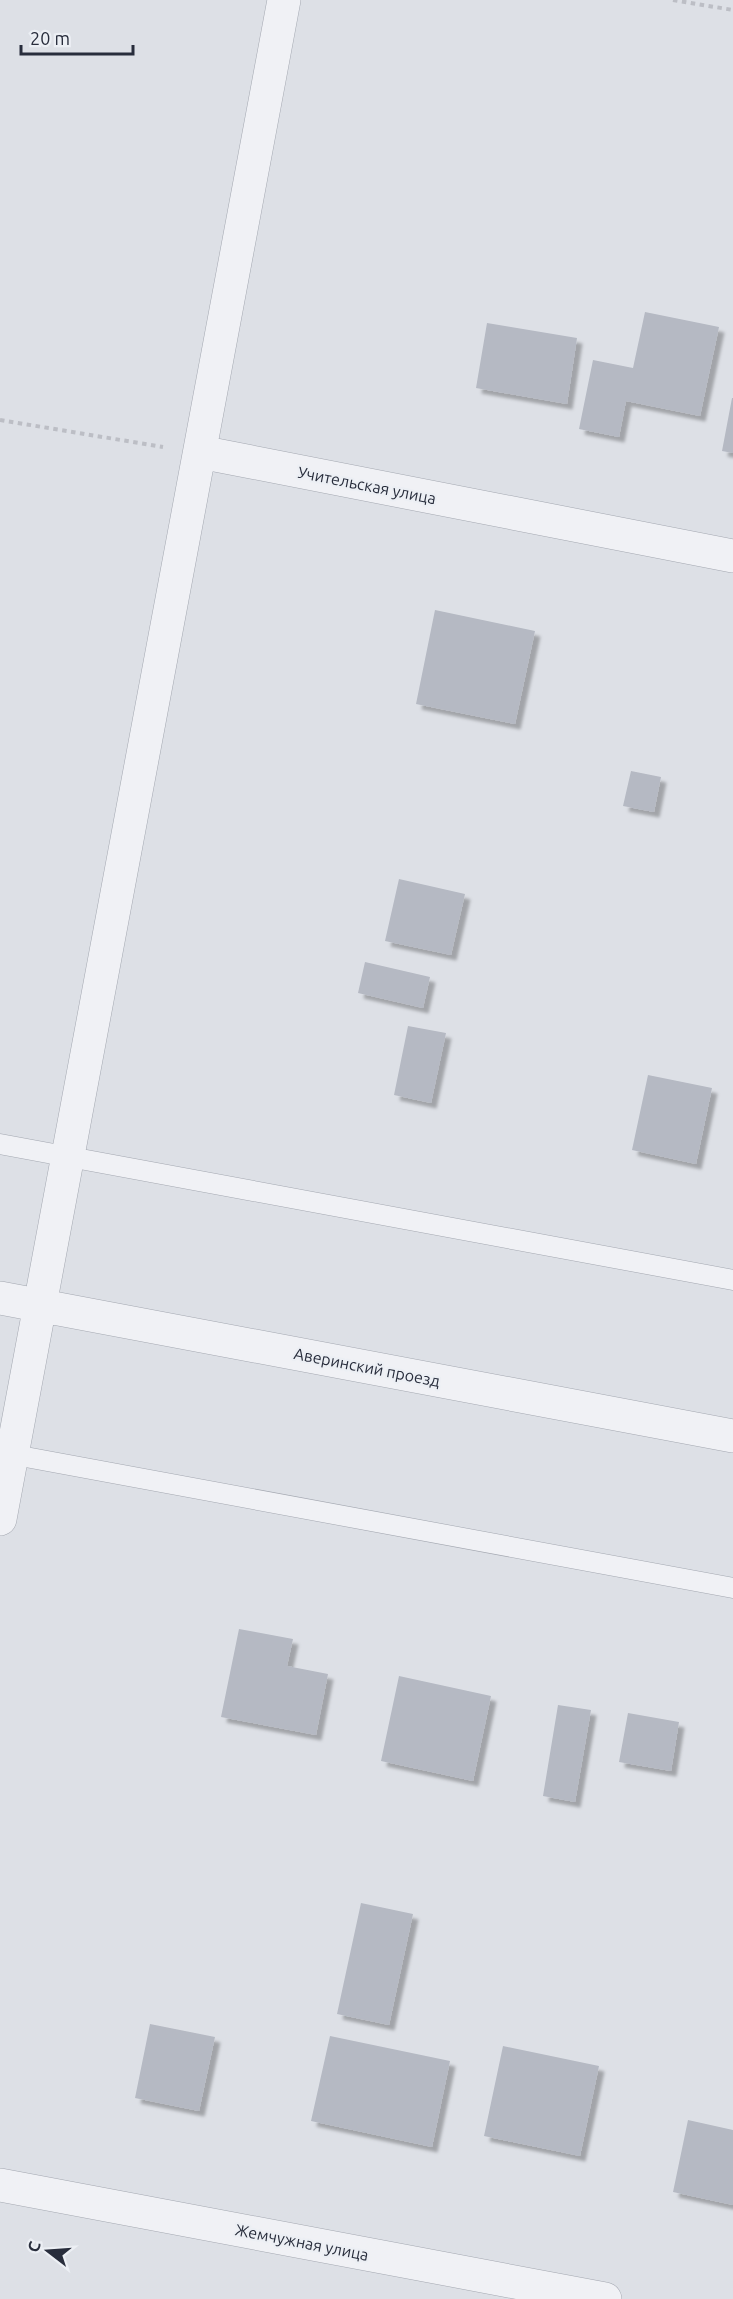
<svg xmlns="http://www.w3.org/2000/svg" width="733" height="2299" viewBox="0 0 733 2299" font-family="Ubuntu,sans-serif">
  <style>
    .building { fill: #b5b9c3; filter: url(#shadow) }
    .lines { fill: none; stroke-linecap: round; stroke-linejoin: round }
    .lane-casing { stroke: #a3a7b0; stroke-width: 21 }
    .street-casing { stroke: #a3a7b0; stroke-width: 34 }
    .path { stroke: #bcbec5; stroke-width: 4; stroke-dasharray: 4.5 4.5; stroke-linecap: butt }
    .lane { stroke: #f0f1f5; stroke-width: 20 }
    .street { stroke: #f0f1f5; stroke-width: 33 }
    .labels { text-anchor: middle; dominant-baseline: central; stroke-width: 4.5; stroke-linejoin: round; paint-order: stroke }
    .street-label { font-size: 16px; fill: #282d3c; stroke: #eceff4 }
  </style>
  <defs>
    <filter id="shadow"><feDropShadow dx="5.5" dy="5.5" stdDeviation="1.5" flood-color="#0004"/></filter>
  </defs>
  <rect width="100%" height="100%" fill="#dde0e6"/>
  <path class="building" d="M 645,312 L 719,327 L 700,416 L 626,401 L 619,437 L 579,429 L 593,360 L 633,368 Z
    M 487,323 L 577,338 L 567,404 L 476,388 Z
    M 732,398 L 733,398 L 733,453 L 722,451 Z
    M 435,610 L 535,631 L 515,724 L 416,704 Z
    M 631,771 L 661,777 L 654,812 L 623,806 Z
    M 399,879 L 465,894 L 451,955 L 385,941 Z
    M 365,962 L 430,977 L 423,1008 L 358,993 Z
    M 408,1026 L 446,1033 L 431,1103 L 394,1095 Z
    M 648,1075 L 712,1088 L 696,1164 L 632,1150 Z
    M 239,1629 L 293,1639 L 287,1666 L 328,1674 L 316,1735 L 221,1717 Z
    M 399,1676 L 491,1696 L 473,1781 L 381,1761 Z
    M 558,1705 L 591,1710 L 575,1802 L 543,1796 Z
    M 628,1713 L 679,1722 L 671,1771 L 619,1762 Z
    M 361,1903 L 413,1914 L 389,2025 L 337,2014 Z
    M 150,2024 L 215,2037 L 199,2111 L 135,2098 Z
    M 330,2036 L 450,2061 L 432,2147 L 311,2121 Z
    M 503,2046 L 599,2066 L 580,2156 L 484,2136 Z
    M 688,2120 L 733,2130 L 733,2205 L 673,2192 Z"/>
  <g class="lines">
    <g class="lane-casing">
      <path id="lane" d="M 0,1144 L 733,1280
        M 4,1453 L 733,1588"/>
    </g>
    <g class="street-casing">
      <path id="street" d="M 200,452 L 733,556
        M 0,1298 L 733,1436
        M 0,1519 L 284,0
        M 0,2185 L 605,2299"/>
    </g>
    <path class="path" d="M 673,0 L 733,10
      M 0,420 L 163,447"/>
    <use href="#lane" class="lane"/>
    <use href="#street" class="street"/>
  </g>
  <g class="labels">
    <g class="street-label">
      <text transform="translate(367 485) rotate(11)">Учительская улица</text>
      <text transform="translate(367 1367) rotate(11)">Аверинский проезд</text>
      <text transform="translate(302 2242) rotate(11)">Жемчужная улица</text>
    </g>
  </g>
  <g transform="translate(48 2251) rotate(287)" stroke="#eceff4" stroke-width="4.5" paint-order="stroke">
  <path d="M0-4.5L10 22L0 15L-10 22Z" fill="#282d3c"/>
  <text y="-9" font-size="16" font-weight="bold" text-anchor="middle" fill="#282d3c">С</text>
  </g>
  <path d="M21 45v9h112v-9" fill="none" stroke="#282d3c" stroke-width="3"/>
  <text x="30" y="45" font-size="18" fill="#282d3c" stroke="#eceff4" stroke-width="4.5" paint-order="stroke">20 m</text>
</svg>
